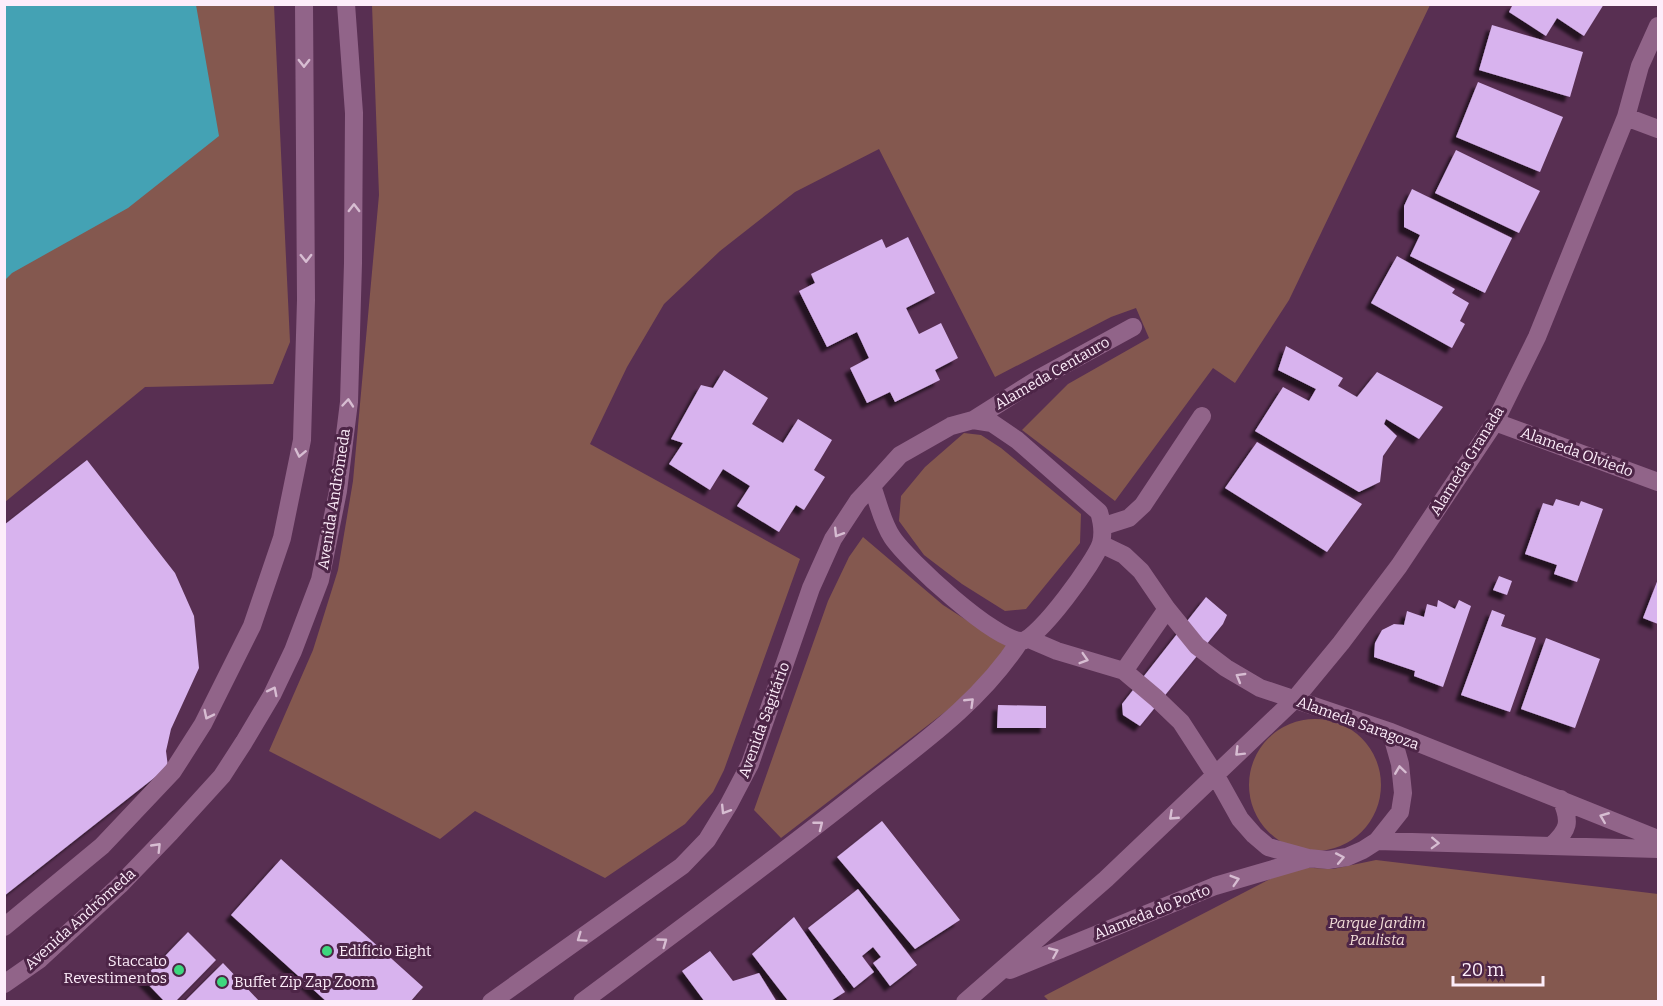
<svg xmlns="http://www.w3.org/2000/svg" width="1663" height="1006" viewBox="0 0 1663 1006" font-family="Bitter,serif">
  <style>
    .green { fill: #84584f }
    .water { fill: #44a2b4 }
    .building { fill: #d8b3ee; filter: url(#shadow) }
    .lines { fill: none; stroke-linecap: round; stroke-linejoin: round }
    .street { stroke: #916489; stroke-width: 18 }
    .secondary { stroke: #916489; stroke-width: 18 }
    .oneway { stroke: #d7bdd2 }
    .poi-dot { fill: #3dd77e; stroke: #4d2547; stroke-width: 2 }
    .labels { text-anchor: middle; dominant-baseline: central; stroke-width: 6; stroke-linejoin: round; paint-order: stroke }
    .street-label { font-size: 15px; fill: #fdedfa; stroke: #4d2547 }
    .park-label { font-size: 15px; font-style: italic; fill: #f2ddd8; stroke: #4d2547 }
    .poi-label { font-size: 15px; fill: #fdedfa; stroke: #4d2547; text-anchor: start }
  </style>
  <defs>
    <filter id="shadow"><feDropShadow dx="-5.5" dy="5.5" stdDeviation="1.5" flood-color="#0009"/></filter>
  </defs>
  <rect width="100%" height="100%" fill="#582f52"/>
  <path class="green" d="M 5,5 L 274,5 L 290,342 L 273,384 L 145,387 L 5,502 Z
    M 372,5 L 372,4 L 1430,5 L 1289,300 L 1235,383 L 1213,368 L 1115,501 L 1022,430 L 1068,384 L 1149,338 L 1136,308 L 1111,317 L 995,377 L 879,149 L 795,192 L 720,251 L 664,304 L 627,367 L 590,444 L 800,559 L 724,770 L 713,792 L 685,824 L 605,878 L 475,811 L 440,839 L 269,751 L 313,650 L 338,570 L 353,481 L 379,195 Z
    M 964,433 L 981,435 L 1001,448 L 1081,514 L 1080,543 L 1026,609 L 1005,611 L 962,584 L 924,555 L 899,521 L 901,496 L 925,467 Z
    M 863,537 L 943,605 L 1008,647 L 975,689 L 781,838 L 754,810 L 828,601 L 849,557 Z
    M1249 785a66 66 0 1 1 132 0a66 66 0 1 1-132 0Z
    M 1376,860 L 1658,894 L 1658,1001 L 1050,1002 L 1044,996 L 1293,867 L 1333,869 Z"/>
  <path class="water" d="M 5,4 L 196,5 L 219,136 L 128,208 L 12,273 L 5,280 Z"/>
  <path class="building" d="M 1513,4 L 1604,4 L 1584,36 L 1557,18 L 1546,36 L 1509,12 Z
    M 1492,25 L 1583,52 L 1570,97 L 1479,70 Z
    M 1478,82 L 1563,117 L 1540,172 L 1456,137 Z
    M 1456,150 L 1540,191 L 1519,233 L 1435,193 Z
    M 1412,189 L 1512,238 L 1485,293 L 1410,256 L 1420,235 L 1404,227 L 1404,206 Z
    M 908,237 L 935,293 L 906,308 L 919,334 L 941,323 L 958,358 L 935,370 L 940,380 L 895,402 L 890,392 L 867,403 L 850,368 L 869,358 L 857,332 L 827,347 L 799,291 L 815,283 L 811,274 L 882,239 L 886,248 Z
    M 1397,256 L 1455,289 L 1452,293 L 1469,303 L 1460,321 L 1465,324 L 1452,348 L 1371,303 Z
    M 1286,346 L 1343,378 L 1338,386 L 1357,397 L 1377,372 L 1443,407 L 1419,439 L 1386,419 L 1384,424 L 1397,436 L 1383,456 L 1380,482 L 1359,492 L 1255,431 L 1283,387 L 1309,401 L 1316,389 L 1278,370 Z
    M 724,370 L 768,398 L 752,424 L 783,443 L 798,419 L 832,440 L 814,470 L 825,477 L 804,510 L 796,505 L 779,532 L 737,506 L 750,486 L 723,469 L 710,490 L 669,464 L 683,443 L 671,439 L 701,385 L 713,388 Z
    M 1257,442 L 1362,504 L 1327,552 L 1225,488 Z
    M 87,460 L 175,573 L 194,616 L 199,668 L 171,729 L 166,751 L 168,767 L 4,896 L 4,525 Z
    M 1556,499 L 1579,506 L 1581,501 L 1603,509 L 1577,582 L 1554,574 L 1557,565 L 1525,554 L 1543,503 L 1553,506 Z
    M 1499,576 L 1512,581 L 1507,595 L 1493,590 Z
    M 1658,579 L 1658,624 L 1643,618 Z
    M 1206,597 L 1227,615 L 1223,624 L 1140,726 L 1123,715 L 1122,704 Z
    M 1438,600 L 1455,609 L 1459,600 L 1471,606 L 1443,687 L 1414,676 L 1415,671 L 1374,657 L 1375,643 L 1382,630 L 1394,624 L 1404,625 L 1407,611 L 1424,617 L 1427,604 L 1437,607 Z
    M 1492,610 L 1505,615 L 1501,626 L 1536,638 L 1510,712 L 1461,695 Z
    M 1546,638 L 1600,659 L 1575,728 L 1521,709 Z
    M 998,705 L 1046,706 L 1046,728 L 997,728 Z
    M 882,821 L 960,920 L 915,949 L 837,857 Z
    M 281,859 L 423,987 L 410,1002 L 327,1002 L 231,915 Z
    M 858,889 L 917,965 L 890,986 L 873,963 L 881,957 L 873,947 L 862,956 L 874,972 L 854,988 L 808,928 Z
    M 794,917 L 845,992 L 829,1002 L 789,1002 L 752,954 Z
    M 188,932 L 216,960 L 175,1002 L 165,1002 L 143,979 Z
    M 710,951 L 733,981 L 759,973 L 777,1002 L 705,1002 L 682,971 Z
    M 223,963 L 260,1002 L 184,1002 Z"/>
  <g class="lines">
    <path class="street" d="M 1626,117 L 1658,129
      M 973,420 L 992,423 L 1017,440 L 1099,512 C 1102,522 1104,532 1101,543 C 1096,560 1038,640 1022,641 C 996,642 907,560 892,537 C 882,522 878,502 872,486 L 900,455 L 951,426 Z
      M 973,420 L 1038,379 L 1133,327
      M 1495,422 L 1658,482
      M 1104,526 L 1129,518 L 1143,505 L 1202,416
      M 1101,544 L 1124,555 L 1141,571 L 1167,609 L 1197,646 L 1226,668 L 1260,688 L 1391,732 L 1658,839
      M 1029,639 L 1057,651 L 1124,671 L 1156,698 L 1181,722 L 1216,776 L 1240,819 L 1254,835 L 1268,847 L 1308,858 L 1328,860 L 1347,857 L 1363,850 L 1377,841 L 1400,812 L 1403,793 L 1400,764 L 1391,732
      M 1124,671 L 1167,609
      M 1377,841 L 1658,849
      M 1551,846 C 1569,830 1571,822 1561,799
      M 1010,970 L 1215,886 L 1307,859
      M 491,1002 L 682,866 L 707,840 L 729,804 L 750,764 L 811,588 L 833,539 L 858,501 L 872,486
      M 582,1002 C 676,932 770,863 862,790 C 919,745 980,703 1020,641
      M 965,1002 L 1106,879 L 1294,700 L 1341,643 L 1399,566 L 1495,422 L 1537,337 L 1626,117 L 1640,66 L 1658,26"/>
    <path class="secondary" d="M 4,927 L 102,846 L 173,771 L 203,724 L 252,626 L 282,538 L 302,440 L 306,300 L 304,4
      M 4,984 L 40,959 L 120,885 L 171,832 L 222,776 L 244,742 L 272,695 L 293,651 L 320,580 L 338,491 L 349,402 L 353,263 L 354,113 L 346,4"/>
  </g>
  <defs><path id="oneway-chevron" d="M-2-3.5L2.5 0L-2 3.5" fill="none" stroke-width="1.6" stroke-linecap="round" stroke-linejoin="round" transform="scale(1.5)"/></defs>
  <g class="oneway">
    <use href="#oneway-chevron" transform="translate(304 63) rotate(90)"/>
    <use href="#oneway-chevron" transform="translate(354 208) rotate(-90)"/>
    <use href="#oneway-chevron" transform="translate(306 258) rotate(89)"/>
    <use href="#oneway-chevron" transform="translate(348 403) rotate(-85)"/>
    <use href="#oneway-chevron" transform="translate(300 453) rotate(102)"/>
    <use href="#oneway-chevron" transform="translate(838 533) rotate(122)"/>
    <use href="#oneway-chevron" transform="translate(1084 659) rotate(17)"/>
    <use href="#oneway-chevron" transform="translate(1240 677) rotate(-150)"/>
    <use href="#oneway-chevron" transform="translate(273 691) rotate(-63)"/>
    <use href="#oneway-chevron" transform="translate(970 702) rotate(-44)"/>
    <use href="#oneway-chevron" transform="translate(208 715) rotate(116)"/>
    <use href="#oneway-chevron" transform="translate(1239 752) rotate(135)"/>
    <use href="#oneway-chevron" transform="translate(1400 770) rotate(-98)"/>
    <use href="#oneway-chevron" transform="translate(725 810) rotate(122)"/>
    <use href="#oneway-chevron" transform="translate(1173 816) rotate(137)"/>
    <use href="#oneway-chevron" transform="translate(1604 817) rotate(-158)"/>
    <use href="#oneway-chevron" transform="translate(819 825) rotate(-38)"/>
    <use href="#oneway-chevron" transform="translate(1435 843) rotate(2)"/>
    <use href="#oneway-chevron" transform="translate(157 847) rotate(-46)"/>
    <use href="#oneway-chevron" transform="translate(1340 858) rotate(-11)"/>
    <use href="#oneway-chevron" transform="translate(1235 880) rotate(-17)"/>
    <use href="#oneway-chevron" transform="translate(581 938) rotate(145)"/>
    <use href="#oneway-chevron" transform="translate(663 942) rotate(-36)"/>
    <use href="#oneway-chevron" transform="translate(1054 952) rotate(-23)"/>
  </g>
  <g class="poi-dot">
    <circle cx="327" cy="951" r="6"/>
    <circle cx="179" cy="970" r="6"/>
    <circle cx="222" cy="982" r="6"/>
  </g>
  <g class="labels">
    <g class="street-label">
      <text transform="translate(1052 373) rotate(-30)">Alameda Centauro</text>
      <text transform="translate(1577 452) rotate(20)">Alameda Olviedo</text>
      <text transform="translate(1467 461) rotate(-58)">Alameda Granada</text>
      <text transform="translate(334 499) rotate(-81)">Avenida Andrômeda</text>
      <text transform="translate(764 720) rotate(-70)">Avenida Sagitário</text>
      <text transform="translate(1358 723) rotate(20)">Alameda Saragoza</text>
      <text transform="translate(1152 912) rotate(-22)">Alameda do Porto</text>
      <text transform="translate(80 919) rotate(-42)">Avenida Andrômeda</text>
    </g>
    <g class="park-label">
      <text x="1377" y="923">Parque Jardim<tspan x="1377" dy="17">Paulista</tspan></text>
    </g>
    <g class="poi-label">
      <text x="339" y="951">Edificio Eight</text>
      <text x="167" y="961" text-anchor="end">Staccato<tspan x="167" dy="17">Revestimentos</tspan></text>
      <text x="234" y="982">Buffet Zip Zap Zoom</text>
    </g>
  </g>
  <rect width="1663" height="1006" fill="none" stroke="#fdedfa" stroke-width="12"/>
  <path d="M1453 976v9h90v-9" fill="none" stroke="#fdedfa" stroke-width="3"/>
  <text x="1462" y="976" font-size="18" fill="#fdedfa" stroke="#4d2547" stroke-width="4.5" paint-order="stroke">20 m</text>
</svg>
